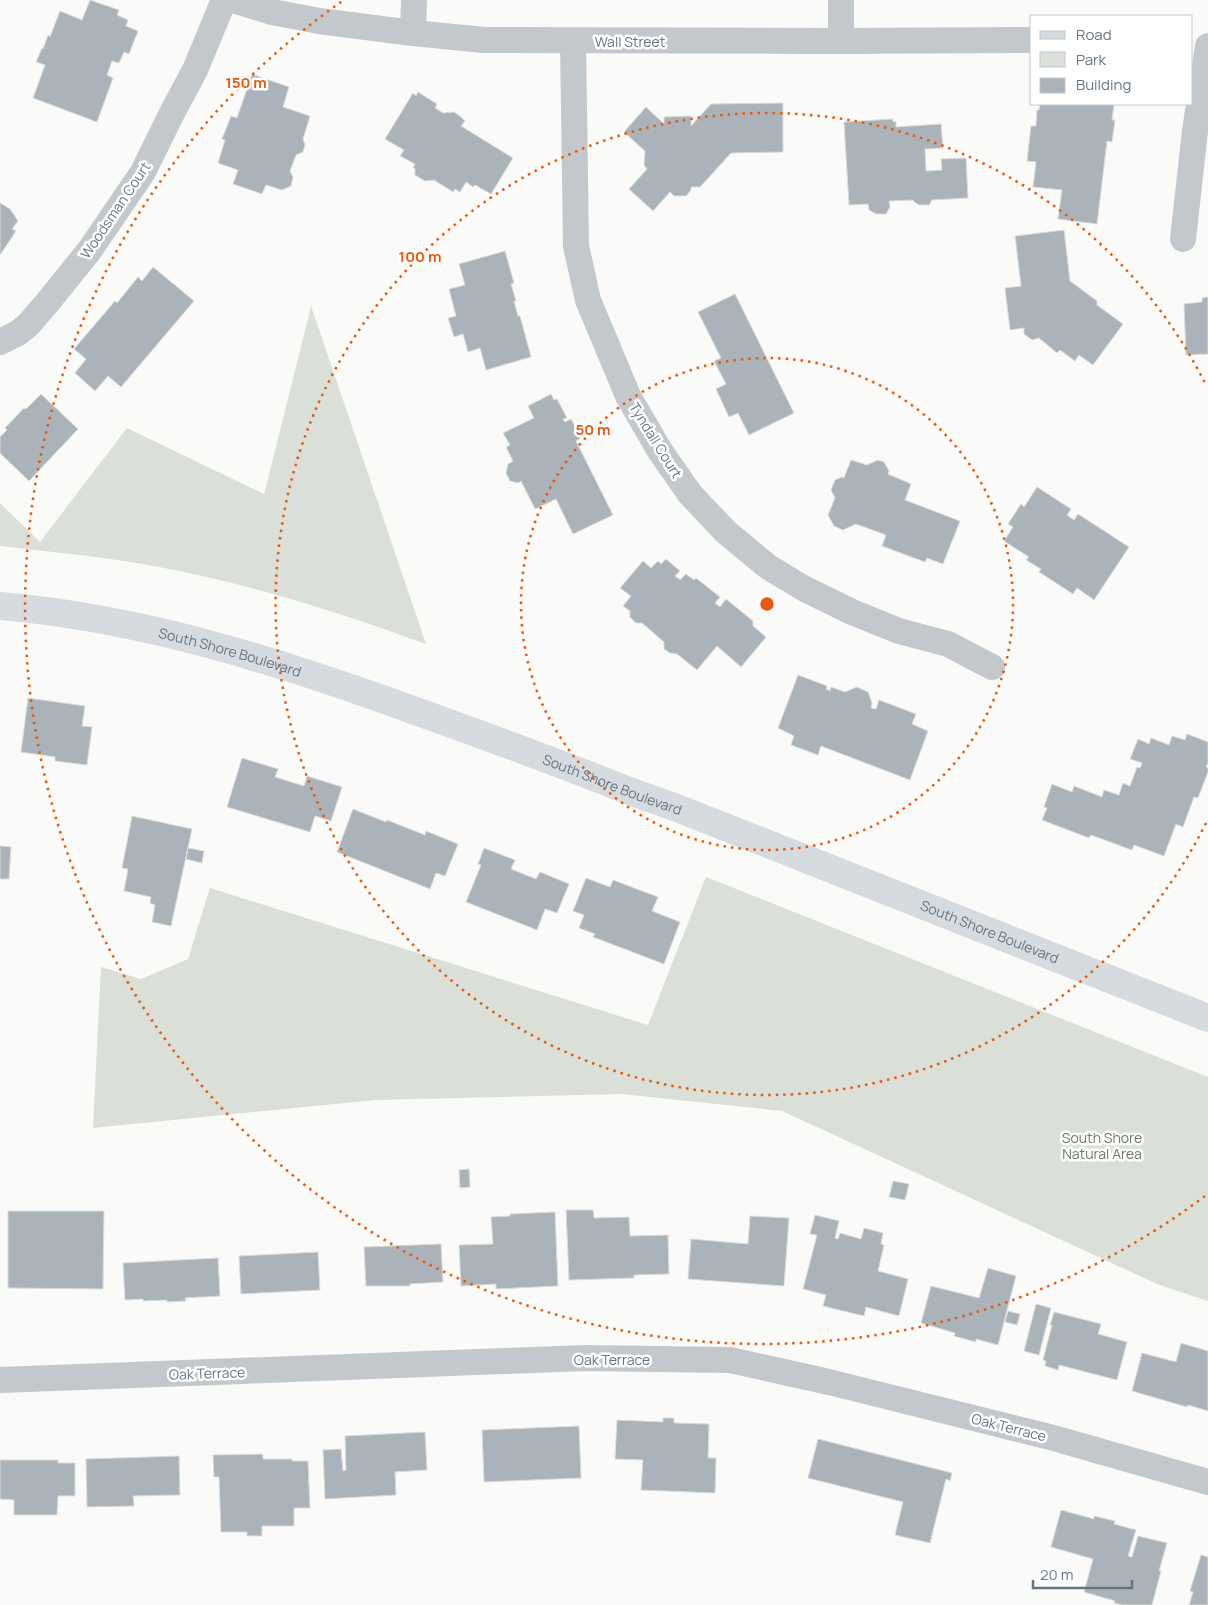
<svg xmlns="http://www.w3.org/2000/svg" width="1208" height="1605" viewBox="0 0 1208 1605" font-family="Manrope,sans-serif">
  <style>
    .green { fill: #dadfd7 }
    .building { fill: #aab3b9; stroke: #dcdcda }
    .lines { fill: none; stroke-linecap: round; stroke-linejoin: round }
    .minor { stroke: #c3c8cc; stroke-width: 26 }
    .secondary { stroke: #d6dbdf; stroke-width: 28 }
    .ring { fill: none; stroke: #e8590c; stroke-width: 2.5; stroke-dasharray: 2.5 5 }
    .labels { text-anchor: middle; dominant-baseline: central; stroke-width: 5; stroke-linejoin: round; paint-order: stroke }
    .street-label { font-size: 14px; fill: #657683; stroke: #fff }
    .park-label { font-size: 14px; fill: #687a64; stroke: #fff }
    .centre { fill: #e8590c; stroke: #fff; stroke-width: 2.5 }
    .ring-label { font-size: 15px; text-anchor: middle; font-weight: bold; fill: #e8590c; stroke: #fff; stroke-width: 5; stroke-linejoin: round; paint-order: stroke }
  </style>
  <rect width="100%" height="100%" fill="#fafaf8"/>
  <path class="green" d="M 311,306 L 426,644 C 339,612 250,584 159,567 C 106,557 53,552 0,546 L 0,503 L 40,542 L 127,428 L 264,494 Z
    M 706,877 L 1208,1077 L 1208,1301 L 1157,1284 L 782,1111 L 622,1094 L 375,1100 L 93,1128 L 101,967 L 141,979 L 188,959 L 210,888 L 648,1025 Z"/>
  <path class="building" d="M 90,0 L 119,10 L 117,15 L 128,20 L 126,26 L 138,31 L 129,54 L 124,52 L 119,63 L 112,61 L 107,75 L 113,78 L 97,122 L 33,98 L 45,65 L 36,62 L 42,48 L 43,49 L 48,35 L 50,37 L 60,11 L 82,20 Z
    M 252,74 L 289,87 L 283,107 L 310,116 L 303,139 L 305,145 L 303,152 L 296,155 L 290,171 L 293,177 L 291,186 L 282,190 L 266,185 L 262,194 L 233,184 L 238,170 L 218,163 L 225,140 L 222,139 L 231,116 L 237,118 Z
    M 418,92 L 437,104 L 435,108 L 443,113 L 454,112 L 460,116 L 465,121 L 461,126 L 513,158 L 491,194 L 475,185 L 473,187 L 466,182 L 460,192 L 455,189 L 453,192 L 434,180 L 425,181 L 415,175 L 415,169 L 413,167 L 415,164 L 400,156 L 404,150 L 385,139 L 413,93 L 416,96 Z
    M 783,103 L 783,152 L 731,153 L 700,187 L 691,187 L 691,190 L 686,196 L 674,196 L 670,192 L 653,211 L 629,189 L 647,169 L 644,165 L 645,151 L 624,132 L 646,107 L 664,124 L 664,117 L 691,116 L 691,126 L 711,104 Z
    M 1040,104 L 1114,104 L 1112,120 L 1115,120 L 1112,142 L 1107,141 L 1097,224 L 1058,219 L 1062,190 L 1033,187 L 1036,162 L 1027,161 L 1031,126 L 1036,126 L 1037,110 L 1039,110 Z
    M 893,119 L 893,122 L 896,121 L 896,127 L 941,124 L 943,148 L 925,149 L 926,171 L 942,170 L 941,159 L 966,158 L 968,198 L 932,200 L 929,205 L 919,205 L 913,201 L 913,200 L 889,201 L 890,207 L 886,214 L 876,214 L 869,210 L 868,204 L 849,205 L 844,122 Z
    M 0,203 L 10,209 L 18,221 L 12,229 L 16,231 L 0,255 Z
    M 1064,230 L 1070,281 L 1097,301 L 1097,305 L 1123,324 L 1093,365 L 1079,355 L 1075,361 L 1060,350 L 1057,353 L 1039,338 L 1032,340 L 1024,334 L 1024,328 L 1010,330 L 1005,288 L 1021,286 L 1015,236 Z
    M 505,251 L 514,283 L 511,284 L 516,301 L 514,301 L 518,316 L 520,316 L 531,357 L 486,370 L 480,348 L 468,352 L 463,334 L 454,337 L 448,318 L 456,316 L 449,289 L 465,285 L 459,264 Z
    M 153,267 L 194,301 L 121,387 L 108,376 L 95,391 L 75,373 L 86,359 L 74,349 L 115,301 L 117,303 L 138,277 L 142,281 Z
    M 735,294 L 794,413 L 749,435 L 738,413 L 729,417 L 716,389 L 726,384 L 714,361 L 721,358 L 698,312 Z
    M 1208,297 L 1208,354 L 1186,355 L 1184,304 L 1202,302 L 1202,298 Z
    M 41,394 L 78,429 L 29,481 L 0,453 L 0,437 L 7,430 L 5,428 L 24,408 L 26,409 Z
    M 551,394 L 554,400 L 557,399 L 567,418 L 563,419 L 565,422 L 571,419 L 581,438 L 576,441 L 613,515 L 573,534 L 556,499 L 535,509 L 521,481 L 518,483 L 510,481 L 506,473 L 508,464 L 513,461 L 506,447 L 510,445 L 503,433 L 534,418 L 528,406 Z
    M 851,460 L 867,465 L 878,460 L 884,462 L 889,471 L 888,474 L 911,484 L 905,500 L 960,521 L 943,564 L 927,558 L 925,562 L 882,546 L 886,535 L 856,524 L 843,530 L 834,526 L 828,515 L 835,498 L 831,490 L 835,480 L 842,477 L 844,478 Z
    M 1037,487 L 1071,509 L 1067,515 L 1074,520 L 1078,514 L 1129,547 L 1094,600 L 1077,588 L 1073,594 L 1039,572 L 1041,569 L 1026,560 L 1029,557 L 1004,541 L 1013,527 L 1008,524 L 1021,504 L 1024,507 Z
    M 666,559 L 680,571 L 675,576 L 680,580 L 686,574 L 694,580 L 696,578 L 720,597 L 715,603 L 720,607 L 726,599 L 753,621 L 753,626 L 766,637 L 741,667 L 717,646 L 697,670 L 677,654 L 670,653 L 664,649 L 664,642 L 642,623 L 636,623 L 630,617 L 630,611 L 623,606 L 631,596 L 620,588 L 643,561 L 651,568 L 658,561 L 661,564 Z
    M 798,675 L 827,686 L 826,689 L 830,691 L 831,687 L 845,692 L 857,687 L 868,692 L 872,703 L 871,708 L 876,709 L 879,700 L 916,714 L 912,724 L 928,731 L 910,780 L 821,746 L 818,755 L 791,745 L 794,736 L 778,728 Z
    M 28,698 L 85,706 L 82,726 L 92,727 L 87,765 L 55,761 L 55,757 L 21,752 Z
    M 1187,734 L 1208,742 L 1208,763 L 1206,767 L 1208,768 L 1208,772 L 1198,798 L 1194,797 L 1183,827 L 1176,824 L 1164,856 L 1134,845 L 1132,850 L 1091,835 L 1089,838 L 1042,820 L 1047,808 L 1044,807 L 1052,784 L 1072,792 L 1074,786 L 1102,797 L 1104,790 L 1119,795 L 1123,783 L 1130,786 L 1137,767 L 1140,768 L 1142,763 L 1130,759 L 1138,739 L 1149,744 L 1151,738 L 1169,745 L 1172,736 L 1185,740 Z
    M 242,758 L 278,769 L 275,777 L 304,786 L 307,776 L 342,787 L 331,821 L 315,816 L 310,832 L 227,807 Z
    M 353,809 L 386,822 L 387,820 L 425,835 L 426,831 L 458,844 L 445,876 L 436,873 L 430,889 L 337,852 Z
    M 132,816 L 192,829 L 171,926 L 152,922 L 155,905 L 150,903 L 151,897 L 124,891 L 128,869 L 122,868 Z
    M 0,846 L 11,847 L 9,879 L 0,879 Z
    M 188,848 L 204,851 L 202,863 L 186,859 Z
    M 484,848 L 515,860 L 511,869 L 536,879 L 540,872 L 569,884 L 557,913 L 545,909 L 537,930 L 466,902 L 481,865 L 478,864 Z
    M 586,878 L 610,887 L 613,880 L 658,897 L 652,911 L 680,922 L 664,964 L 593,937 L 595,934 L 579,928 L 584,915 L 573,911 Z
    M 469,1169 L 470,1187 L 460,1188 L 459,1170 Z
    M 893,1181 L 909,1184 L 905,1200 L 889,1197 Z
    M 566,1210 L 593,1210 L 594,1218 L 629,1217 L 630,1236 L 668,1235 L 669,1274 L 634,1275 L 634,1278 L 569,1280 Z
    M 8,1211 L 104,1211 L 103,1289 L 8,1288 Z
    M 555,1212 L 558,1286 L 496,1289 L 496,1284 L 461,1286 L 459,1245 L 493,1244 L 491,1217 L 510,1216 L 510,1214 Z
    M 815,1215 L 839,1221 L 835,1238 L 838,1239 L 840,1233 L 861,1239 L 864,1228 L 883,1233 L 881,1244 L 884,1245 L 878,1271 L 908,1279 L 899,1316 L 866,1307 L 864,1316 L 823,1306 L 826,1295 L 803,1289 L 817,1235 L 810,1234 Z
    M 750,1216 L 789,1218 L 784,1286 L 688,1279 L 691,1239 L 748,1244 Z
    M 441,1244 L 443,1282 L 410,1284 L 410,1286 L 366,1286 L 364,1247 Z
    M 318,1252 L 320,1290 L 241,1294 L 239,1256 Z
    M 218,1258 L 220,1296 L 185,1298 L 186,1301 L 167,1302 L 167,1300 L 143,1301 L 143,1299 L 125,1300 L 123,1263 Z
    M 988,1268 L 1016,1276 L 998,1345 L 976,1339 L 976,1342 L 954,1336 L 955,1333 L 921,1323 L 931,1286 L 979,1298 Z
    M 1036,1304 L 1051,1308 L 1039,1355 L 1024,1351 Z
    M 1008,1311 L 1020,1314 L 1017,1325 L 1005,1322 Z
    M 1054,1312 L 1101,1324 L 1098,1334 L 1127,1342 L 1117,1380 L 1059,1365 L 1058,1370 L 1045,1366 L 1046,1361 L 1043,1360 L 1052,1325 L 1050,1325 Z
    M 1181,1343 L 1208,1351 L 1208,1411 L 1188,1405 L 1187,1407 L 1132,1391 L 1142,1353 L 1176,1362 Z
    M 663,1418 L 674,1418 L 674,1423 L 709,1424 L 708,1458 L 716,1458 L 715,1493 L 641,1490 L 643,1460 L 615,1459 L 617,1420 L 663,1422 Z
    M 579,1426 L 581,1478 L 484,1482 L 482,1430 Z
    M 425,1432 L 427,1470 L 395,1472 L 396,1495 L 325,1499 L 323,1450 L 341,1449 L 343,1471 L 346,1470 L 345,1436 Z
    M 818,1439 L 952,1473 L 950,1481 L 946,1479 L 930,1543 L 895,1535 L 903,1502 L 808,1478 Z
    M 263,1454 L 263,1459 L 292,1459 L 292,1461 L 308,1461 L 310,1508 L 294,1508 L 294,1526 L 262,1526 L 262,1536 L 247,1536 L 247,1532 L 221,1532 L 219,1477 L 214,1477 L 213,1455 Z
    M 179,1456 L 180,1495 L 133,1496 L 134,1506 L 87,1507 L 86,1459 Z
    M 0,1460 L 58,1460 L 58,1463 L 75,1463 L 75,1496 L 58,1496 L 57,1515 L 14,1515 L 14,1500 L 0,1499 Z
    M 1061,1510 L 1094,1519 L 1094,1516 L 1115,1521 L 1114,1524 L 1136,1530 L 1128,1556 L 1132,1557 L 1138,1536 L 1167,1543 L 1159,1571 L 1161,1571 L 1152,1605 L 1122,1605 L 1114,1603 L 1115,1601 L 1084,1592 L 1093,1559 L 1051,1547 Z
    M 1201,1555 L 1208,1557 L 1208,1605 L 1189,1605 L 1193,1592 L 1190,1591 Z"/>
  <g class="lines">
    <path class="minor" d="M 233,0 L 272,12 L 319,21 L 413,33 L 484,40 L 841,41 L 1032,40
      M 413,33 L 414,0
      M 573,41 L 576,246 L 588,300 L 628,396 L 660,451 L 690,494 L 726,532 L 767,566 L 803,588 L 852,612 L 899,631 L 948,644 L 992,667
      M 841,41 L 841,0
      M 1183,239 L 1195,131 L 1208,46
      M 0,342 L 18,333 L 28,325 L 47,303 L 89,251 L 143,172 L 172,113 L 195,70 L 224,0
      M 0,1380 L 585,1358 L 730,1360 L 829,1382 L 1050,1437 L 1208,1482"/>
    <path class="secondary" id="s1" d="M 0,606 C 142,618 277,661 410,709 C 477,733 543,757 609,783 C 633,793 658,801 682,810 C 858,878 1033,948 1208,1018"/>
  </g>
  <g class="ring">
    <circle cx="767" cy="604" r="246"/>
    <path d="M1206 823A491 491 0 1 1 1206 385"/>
    <path d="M1205 1196A737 737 0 1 1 344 0"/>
  </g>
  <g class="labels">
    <g class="street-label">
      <text x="630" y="41">Wall Street</text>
      <text transform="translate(115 210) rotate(-56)">Woodsman Court</text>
      <text transform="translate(656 440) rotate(58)">Tyndall Court</text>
      <text stroke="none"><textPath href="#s1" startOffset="235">South Shore Boulevard</textPath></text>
      <text stroke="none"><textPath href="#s1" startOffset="640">South Shore Boulevard</textPath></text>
      <text stroke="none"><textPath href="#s1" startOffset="1045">South Shore Boulevard</textPath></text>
      <text x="612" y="1359">Oak Terrace</text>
      <text transform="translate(207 1373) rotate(-2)">Oak Terrace</text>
      <text transform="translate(1009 1427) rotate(14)">Oak Terrace</text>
    </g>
    <g class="park-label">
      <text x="1102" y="1137">South Shore<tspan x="1102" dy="16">Natural Area</tspan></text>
    </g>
  </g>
  <circle cx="767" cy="604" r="8" class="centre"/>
  <g class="ring-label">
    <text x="246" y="88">150 m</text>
    <text x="420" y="262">100 m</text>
    <text x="593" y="435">50 m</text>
  </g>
  <rect x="1030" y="15" width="162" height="90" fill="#ffffff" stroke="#c1c8cd"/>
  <rect x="1040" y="31" width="25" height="8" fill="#d6dbdf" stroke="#c1c8cd"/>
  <text x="1076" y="40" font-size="15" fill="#657683">Road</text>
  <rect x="1040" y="52" width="25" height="15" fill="#dadfd7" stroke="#c1c8cd"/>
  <text x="1076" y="65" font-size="15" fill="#657683">Park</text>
  <rect x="1040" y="78" width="25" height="15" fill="#aab3b9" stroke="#c1c8cd"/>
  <text x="1076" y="90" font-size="15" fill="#657683">Building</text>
  <path d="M1033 1580v8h99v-8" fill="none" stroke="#657683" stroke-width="2.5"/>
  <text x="1040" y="1580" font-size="15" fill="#657683" stroke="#ffffff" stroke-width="4" paint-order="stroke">20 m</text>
</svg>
